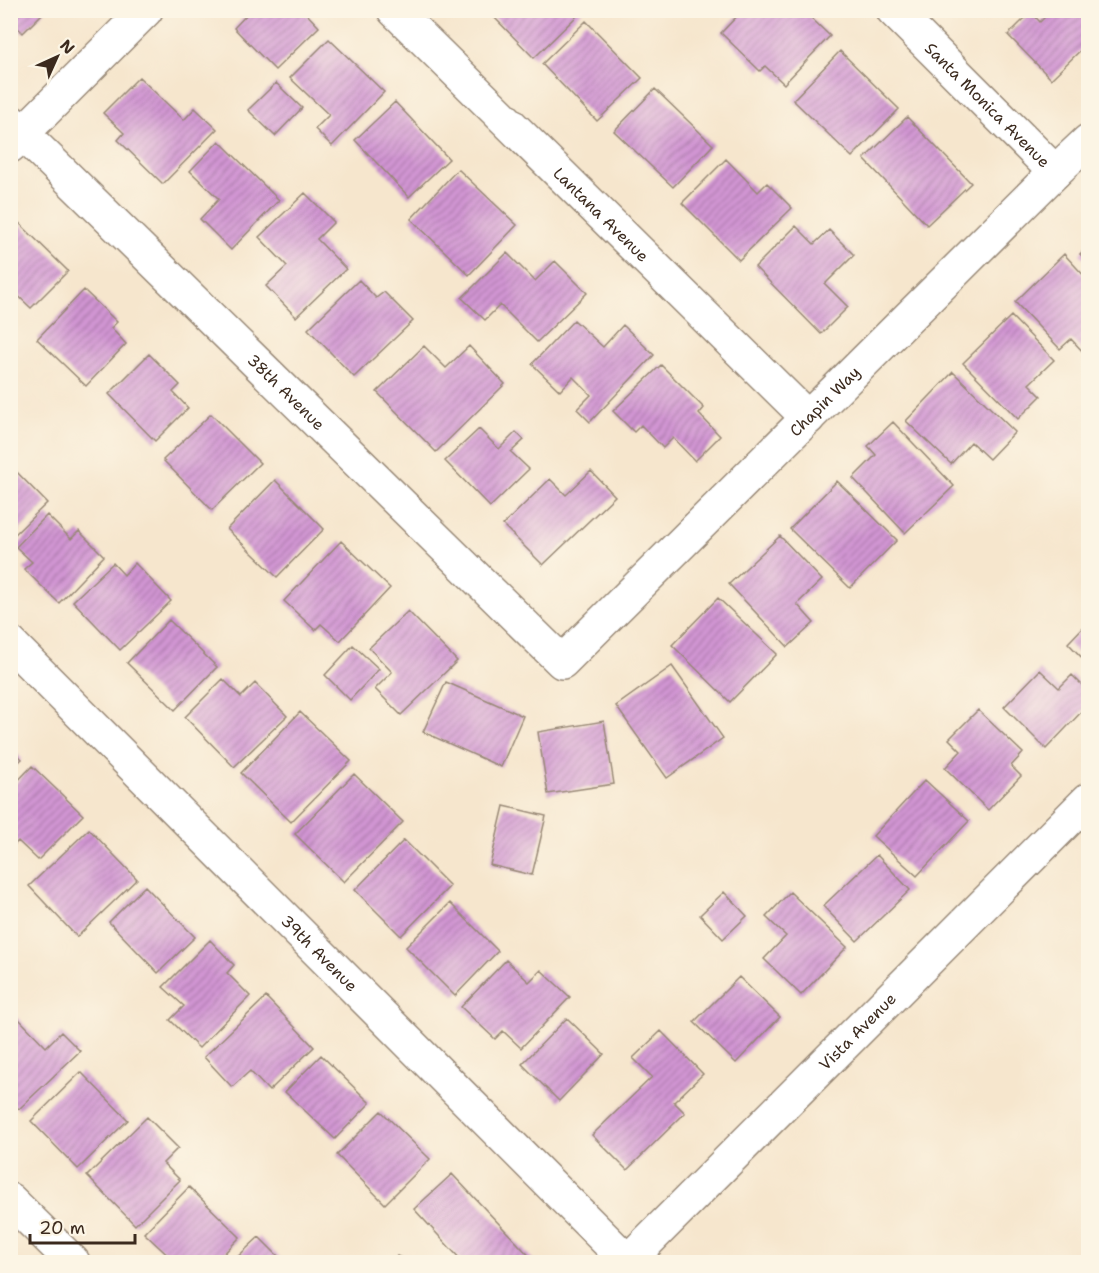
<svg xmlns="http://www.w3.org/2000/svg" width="1099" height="1273" viewBox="0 0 1099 1273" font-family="'Shantell Sans',sans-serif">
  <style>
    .building { fill: url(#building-hatch) }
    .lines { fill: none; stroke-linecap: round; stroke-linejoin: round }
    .minor-casing { stroke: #988876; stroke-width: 36 }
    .minor { stroke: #fff; stroke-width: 33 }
    .labels { text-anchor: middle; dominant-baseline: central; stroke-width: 4.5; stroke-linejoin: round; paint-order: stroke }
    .street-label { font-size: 16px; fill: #3b2a1e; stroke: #fcf5e5 }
  </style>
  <defs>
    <pattern id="building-hatch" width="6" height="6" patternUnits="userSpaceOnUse" patternTransform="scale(1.5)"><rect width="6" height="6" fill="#d195d3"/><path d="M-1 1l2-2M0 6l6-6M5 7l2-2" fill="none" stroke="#ab7aab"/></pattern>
  </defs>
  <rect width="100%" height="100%" fill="#fcf5e5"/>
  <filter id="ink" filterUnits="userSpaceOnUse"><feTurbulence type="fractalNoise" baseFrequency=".0167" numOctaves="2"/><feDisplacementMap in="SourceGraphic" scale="12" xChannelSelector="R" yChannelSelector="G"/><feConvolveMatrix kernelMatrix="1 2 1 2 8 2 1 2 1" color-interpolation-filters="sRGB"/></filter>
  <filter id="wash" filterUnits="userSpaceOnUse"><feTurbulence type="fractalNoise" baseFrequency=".008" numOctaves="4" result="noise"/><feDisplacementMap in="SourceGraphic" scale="24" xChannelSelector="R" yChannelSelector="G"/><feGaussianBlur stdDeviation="1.35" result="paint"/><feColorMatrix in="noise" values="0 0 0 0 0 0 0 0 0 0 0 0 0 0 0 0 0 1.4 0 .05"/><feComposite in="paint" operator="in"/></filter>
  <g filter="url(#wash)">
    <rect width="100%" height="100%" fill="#f6e6cd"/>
    <g id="blocks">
      <path class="building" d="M 10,10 L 46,10 L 23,33 L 10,20 Z
        M 251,10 L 303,10 L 319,27 L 275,70 L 234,28 Z
        M 497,10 L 583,10 L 534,58 L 492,15 Z
        M 743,10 L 803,10 L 830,36 L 784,84 L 765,66 L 760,71 L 721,33 Z
        M 1052,10 L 1088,10 L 1088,43 L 1051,79 L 1008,35 L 1031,12 L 1040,22 Z
        M 586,21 L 642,78 L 597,121 L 542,64 Z
        M 329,39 L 384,92 L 332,146 L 315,129 L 329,115 L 290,78 Z
        M 840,51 L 899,109 L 852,157 L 793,100 Z
        M 139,77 L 184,120 L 195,108 L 217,129 L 163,184 L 118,140 L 124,133 L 103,113 Z
        M 276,83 L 302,108 L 275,136 L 248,110 Z
        M 655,89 L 713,145 L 673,187 L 614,131 Z
        M 395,102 L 449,159 L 409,197 L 355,140 Z
        M 907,117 L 971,183 L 927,225 L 864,159 Z
        M 219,141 L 279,200 L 231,250 L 200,219 L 219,199 L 190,171 Z
        M 726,159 L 758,192 L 767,183 L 792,208 L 739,260 L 682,203 Z
        M 458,169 L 517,225 L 469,275 L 411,219 Z
        M 305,193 L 334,222 L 317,239 L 346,269 L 296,317 L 266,286 L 287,266 L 259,237 Z
        M 10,214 L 68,271 L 31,308 L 10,288 Z
        M 796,226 L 814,244 L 829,230 L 854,255 L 825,284 L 848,307 L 821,334 L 755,267 Z
        M 1088,246 L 1088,262 L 1080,254 Z
        M 507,253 L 535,281 L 555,261 L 587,293 L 537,342 L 500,305 L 485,320 L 462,298 Z
        M 1064,254 L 1088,280 L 1088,357 L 1071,339 L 1060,349 L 1015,302 Z
        M 359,280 L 376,298 L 384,292 L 413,321 L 354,377 L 308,329 Z
        M 84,290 L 117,322 L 111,328 L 126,344 L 86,386 L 37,339 Z
        M 1011,316 L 1054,360 L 1029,384 L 1041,396 L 1018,419 L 963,363 Z
        M 574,320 L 603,347 L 623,325 L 654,355 L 590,422 L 577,409 L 591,395 L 573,377 L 560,391 L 532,364 Z
        M 424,346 L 446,368 L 469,346 L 505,384 L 436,452 L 377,392 Z
        M 149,354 L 180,385 L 173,392 L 188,408 L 155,441 L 109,394 Z
        M 661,365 L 704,408 L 699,414 L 720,436 L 695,461 L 673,438 L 663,448 L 641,425 L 634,432 L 613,411 Z
        M 953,372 L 1015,432 L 989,459 L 971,442 L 951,464 L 906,421 Z
        M 211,414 L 260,463 L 212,510 L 163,460 Z
        M 893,422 L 954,486 L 905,533 L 853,478 L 876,455 L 868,446 Z
        M 479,429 L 499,449 L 516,432 L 524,440 L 511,452 L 529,469 L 490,507 L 445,461 Z
        M 10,465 L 47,503 L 10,539 Z
        M 591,471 L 615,496 L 543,565 L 503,525 L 550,479 L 566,495 Z
        M 275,480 L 324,529 L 277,577 L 227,529 Z
        M 837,481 L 897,540 L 850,588 L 790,529 Z
        M 47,515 L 71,539 L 79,531 L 104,556 L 59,603 L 24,569 L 32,562 L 16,547 Z
        M 780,536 L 822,580 L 797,604 L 814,623 L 788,647 L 729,584 Z
        M 341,541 L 390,588 L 340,641 L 321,624 L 315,630 L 284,601 Z
        M 113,563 L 124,575 L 135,563 L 171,601 L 120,650 L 73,601 Z
        M 718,598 L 777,654 L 730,702 L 672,645 Z
        M 408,611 L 457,661 L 401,715 L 375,689 L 392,672 L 369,648 Z
        M 169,620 L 217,667 L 175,710 L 127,663 Z
        M 1088,622 L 1088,664 L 1068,643 Z
        M 353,645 L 379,669 L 350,700 L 325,675 Z
        M 672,666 L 723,738 L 667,778 L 616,706 Z
        M 1040,670 L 1059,688 L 1072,675 L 1088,691 L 1088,705 L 1046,749 L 1004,707 Z
        M 223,679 L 241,697 L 255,683 L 287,716 L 234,767 L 185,717 Z
        M 446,682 L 523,716 L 501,767 L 423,732 Z
        M 978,710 L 1023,753 L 1011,766 L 1021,776 L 988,810 L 945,768 L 961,751 L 949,739 Z
        M 300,712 L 351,761 L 291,822 L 241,773 Z
        M 604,721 L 614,784 L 548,794 L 538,732 Z
        M 10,747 L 22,759 L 10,770 Z
        M 32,766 L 83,815 L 38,860 L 18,841 L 10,849 L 10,789 Z
        M 354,774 L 403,822 L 344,882 L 295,834 Z
        M 925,780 L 969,821 L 917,876 L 873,836 Z
        M 504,806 L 546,816 L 532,875 L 490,865 Z
        M 89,829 L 137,879 L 77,937 L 29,886 Z
        M 404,840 L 450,886 L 401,936 L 355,890 Z
        M 877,855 L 910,890 L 857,941 L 823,906 Z
        M 145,886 L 195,937 L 158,973 L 109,922 Z
        M 724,892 L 747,916 L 723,939 L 700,915 Z
        M 790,892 L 847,947 L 801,995 L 764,959 L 786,936 L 766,917 Z
        M 450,903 L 498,951 L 455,996 L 406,947 Z
        M 210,940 L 234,965 L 227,973 L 250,996 L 199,1048 L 170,1020 L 184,1006 L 163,987 Z
        M 506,960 L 529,982 L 541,970 L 570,997 L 521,1048 L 503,1031 L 495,1039 L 461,1007 Z
        M 739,977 L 780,1017 L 736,1063 L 694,1022 Z
        M 266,997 L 314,1047 L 269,1091 L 250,1071 L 232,1087 L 204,1057 Z
        M 18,1018 L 46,1047 L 61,1032 L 80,1051 L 19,1109 L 10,1101 L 10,1025 Z
        M 567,1018 L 604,1054 L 559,1101 L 522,1064 Z
        M 661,1031 L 703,1074 L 674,1102 L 685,1113 L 627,1170 L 592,1135 L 652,1077 L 633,1058 Z
        M 321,1055 L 370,1103 L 335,1139 L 285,1092 Z
        M 81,1072 L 128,1120 L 78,1169 L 31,1121 Z
        M 381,1111 L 430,1159 L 385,1204 L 337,1155 Z
        M 147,1117 L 178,1148 L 163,1163 L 180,1180 L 135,1225 L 87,1176 Z
        M 452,1174 L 535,1262 L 463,1262 L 414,1209 Z
        M 189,1187 L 240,1237 L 216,1262 L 175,1262 L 144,1233 Z
        M 259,1237 L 284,1262 L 232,1262 Z
        M 397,1256 L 410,1262 L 393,1262 Z"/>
    </g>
  </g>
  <g filter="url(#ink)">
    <use href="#blocks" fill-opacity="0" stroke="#988876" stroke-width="1.5"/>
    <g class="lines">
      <g class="minor-casing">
        <g id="minor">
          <path id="s1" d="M 394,10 L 808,418"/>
          <path id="s2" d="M 893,10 L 1055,172"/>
          <path id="s3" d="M 10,121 L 562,662 L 1055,172 L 1088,141"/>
          <path d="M 10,146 L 146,10"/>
          <path id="s4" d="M 10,643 L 628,1262"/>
          <path d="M 10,1200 L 73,1262"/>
          <path id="s5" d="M 627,1262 L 1088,800"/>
        </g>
      </g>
      <use href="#minor" class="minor"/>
    </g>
  </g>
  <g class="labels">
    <g class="street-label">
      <text stroke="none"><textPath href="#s2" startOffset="134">Santa Monica Avenue</textPath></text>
      <text stroke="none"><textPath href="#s1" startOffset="291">Lantana Avenue</textPath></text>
      <text stroke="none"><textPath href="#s3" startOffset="387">38th Avenue</textPath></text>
      <text stroke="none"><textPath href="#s3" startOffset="1143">Chapin Way</textPath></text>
      <text stroke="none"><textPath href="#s4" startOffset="438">39th Avenue</textPath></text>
      <text stroke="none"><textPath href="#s5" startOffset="326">Vista Avenue</textPath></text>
    </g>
  </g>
  <rect width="1099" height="1273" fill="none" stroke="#fcf5e5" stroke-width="36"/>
  <g transform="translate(57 57) rotate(45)" stroke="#fcf5e5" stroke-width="4.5" paint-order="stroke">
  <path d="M0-4.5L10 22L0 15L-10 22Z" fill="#3b2a1e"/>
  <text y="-9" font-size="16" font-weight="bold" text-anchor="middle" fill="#3b2a1e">N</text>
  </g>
  <path d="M30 1234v9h105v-9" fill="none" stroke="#3b2a1e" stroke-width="3"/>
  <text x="39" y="1234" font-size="18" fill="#3b2a1e" stroke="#fcf5e5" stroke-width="4.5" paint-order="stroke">20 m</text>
</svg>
